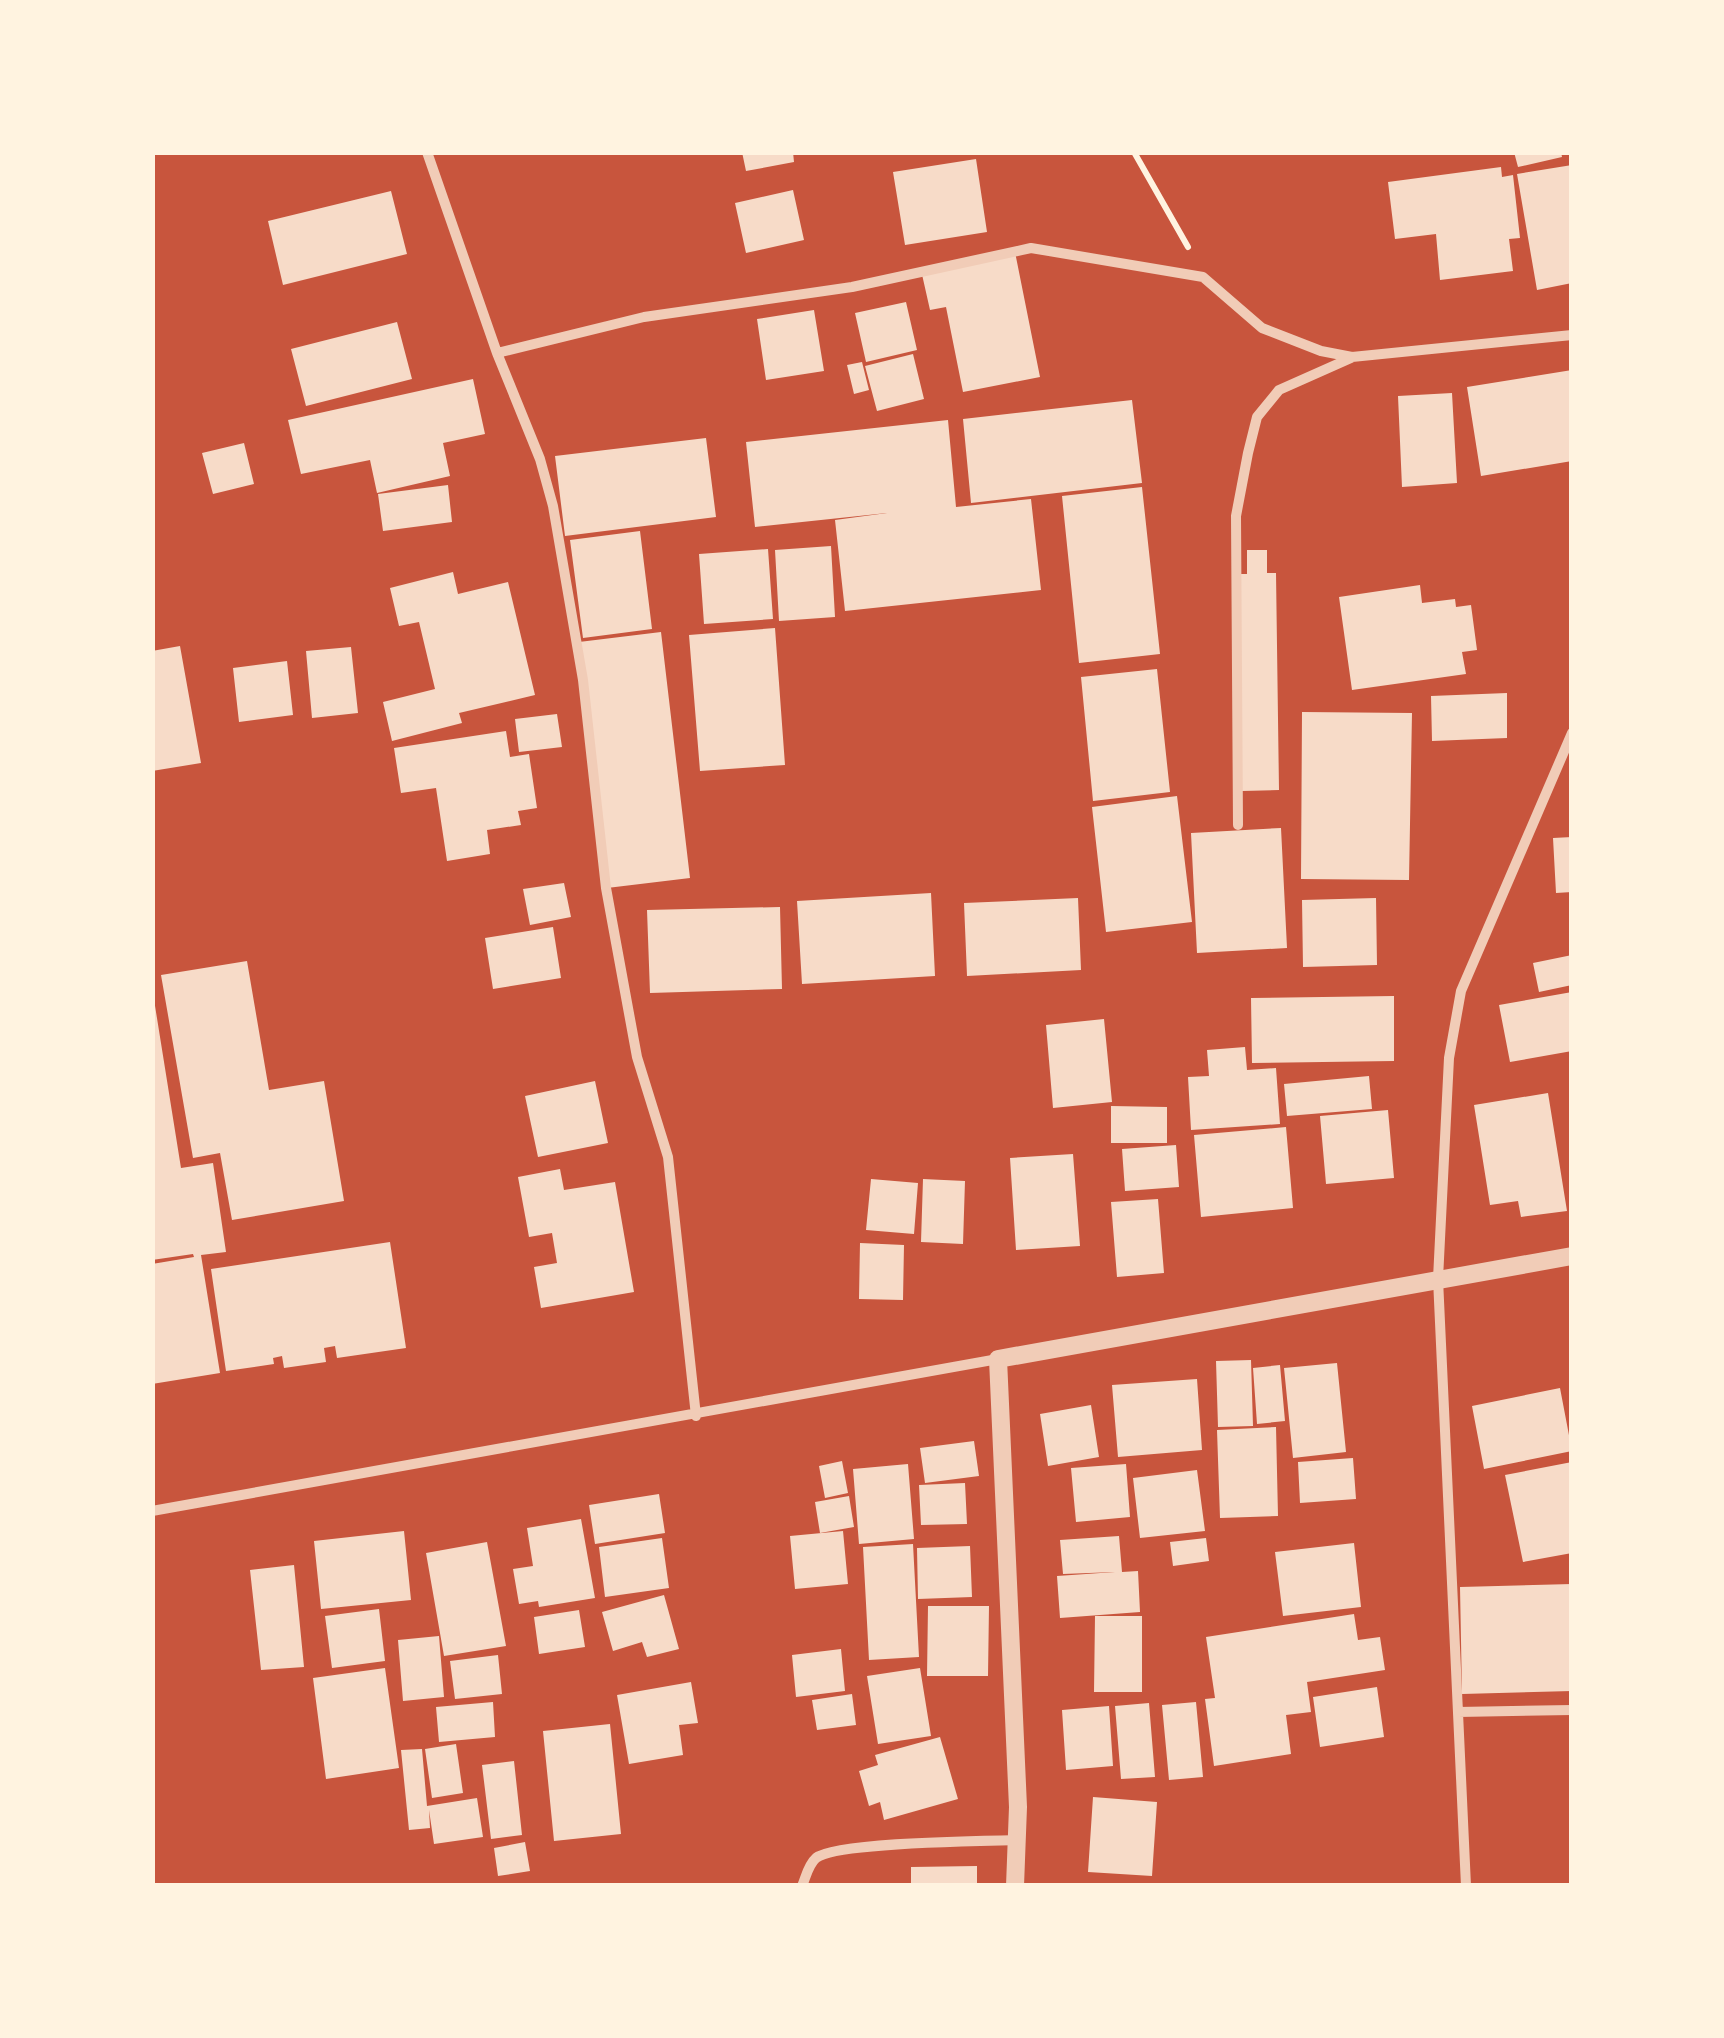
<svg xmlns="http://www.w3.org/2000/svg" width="1724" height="2038" viewBox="0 0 1724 2038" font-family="'Roboto Condensed',sans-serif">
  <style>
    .building { fill: #f7dbc8 }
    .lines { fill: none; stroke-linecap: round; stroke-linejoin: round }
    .path { stroke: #fff3e0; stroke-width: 6 }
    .minor { stroke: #f1ccb7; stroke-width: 10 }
    .tertiary { stroke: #f1ccb7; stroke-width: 18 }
  </style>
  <rect width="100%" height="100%" fill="#c8553d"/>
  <path class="building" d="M 742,152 L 793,152 L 794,162 L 746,171 Z
    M 1514,152 L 1561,152 L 1562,157 L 1518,167 Z
    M 976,159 L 987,232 L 905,245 L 893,172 Z
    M 1572,165 L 1572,283 L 1537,290 L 1517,174 Z
    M 1501,167 L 1502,177 L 1513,175 L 1520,238 L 1509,239 L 1513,271 L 1440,280 L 1436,234 L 1395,239 L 1388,182 Z
    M 793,190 L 804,240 L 746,253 L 735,203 Z
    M 391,191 L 407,254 L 283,285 L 268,221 Z
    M 1015,252 L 1040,377 L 963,392 L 946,307 L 930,310 L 921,270 Z
    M 906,302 L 917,350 L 866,362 L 855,313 Z
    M 814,310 L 824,371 L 766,380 L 757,319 Z
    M 397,322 L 412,379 L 306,406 L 291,349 Z
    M 913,354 L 924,399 L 877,411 L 865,366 Z
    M 862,362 L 869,390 L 854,394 L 847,365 Z
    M 1572,370 L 1572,461 L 1481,476 L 1467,387 Z
    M 473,379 L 485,434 L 443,443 L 450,476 L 377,493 L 370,460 L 301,474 L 288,420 Z
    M 1452,393 L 1457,483 L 1402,487 L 1398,396 Z
    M 1132,400 L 1142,483 L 971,503 L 963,419 Z
    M 948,420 L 956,507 L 1031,499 L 1041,590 L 845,611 L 835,520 L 887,513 L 755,527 L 746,442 Z
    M 706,438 L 716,517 L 565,536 L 555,456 Z
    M 244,443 L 254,484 L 213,494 L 202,453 Z
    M 448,485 L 452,522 L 383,531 L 378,494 Z
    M 1142,487 L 1160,654 L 1079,663 L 1062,496 Z
    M 640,531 L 652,629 L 583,638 L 570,540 Z
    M 831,546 L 835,617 L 779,621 L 775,550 Z
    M 768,549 L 773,619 L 704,624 L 699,554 Z
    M 1247,550 L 1267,550 L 1267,573 L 1276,573 L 1279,790 L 1242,791 L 1238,574 L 1247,574 Z
    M 453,572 L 458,594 L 508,582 L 535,695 L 459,713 L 462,723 L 392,741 L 383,702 L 435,689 L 419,622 L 399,626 L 390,588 Z
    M 1420,585 L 1422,603 L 1455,599 L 1456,607 L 1471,605 L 1477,650 L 1462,652 L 1466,674 L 1352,690 L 1339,597 Z
    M 775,628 L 785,765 L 700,771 L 689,635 Z
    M 661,632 L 690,878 L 607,888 L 579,642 Z
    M 180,646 L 201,763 L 152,771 L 152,651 Z
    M 351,647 L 358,713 L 312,718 L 306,651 Z
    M 287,661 L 293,715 L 239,722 L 233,668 Z
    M 1157,669 L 1170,792 L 1093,801 L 1081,677 Z
    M 1507,693 L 1507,738 L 1432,741 L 1431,696 Z
    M 1302,712 L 1412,713 L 1409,880 L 1301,879 Z
    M 557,714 L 562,747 L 519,752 L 515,719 Z
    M 506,731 L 510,757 L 529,754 L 537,808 L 518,811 L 521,825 L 487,830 L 490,854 L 447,861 L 436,788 L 401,793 L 394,748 Z
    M 1177,796 L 1192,922 L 1106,932 L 1092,807 Z
    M 1281,828 L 1287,948 L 1197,953 L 1191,833 Z
    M 1572,837 L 1572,892 L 1556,893 L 1553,838 Z
    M 564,883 L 571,917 L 530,925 L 523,889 Z
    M 931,893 L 935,976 L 802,984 L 797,901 Z
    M 1078,898 L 1081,970 L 967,976 L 964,903 Z
    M 1376,898 L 1377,965 L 1303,967 L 1302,900 Z
    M 780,907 L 782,989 L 650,993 L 647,910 Z
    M 553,927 L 561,978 L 493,989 L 485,938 Z
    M 1572,955 L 1572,985 L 1539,992 L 1533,963 Z
    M 247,961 L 269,1090 L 324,1081 L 344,1201 L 232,1220 L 220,1153 L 193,1158 L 161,975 Z
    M 152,987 L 181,1168 L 213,1163 L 226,1252 L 201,1255 L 220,1373 L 152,1384 L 152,1264 L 194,1257 L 193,1254 L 152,1260 Z
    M 1572,992 L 1572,1051 L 1510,1062 L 1499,1005 Z
    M 1394,996 L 1394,1061 L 1252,1063 L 1251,998 Z
    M 1104,1019 L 1112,1102 L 1053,1108 L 1046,1025 Z
    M 1245,1047 L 1247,1070 L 1276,1068 L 1280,1124 L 1191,1130 L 1188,1077 L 1209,1076 L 1207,1050 Z
    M 1369,1076 L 1372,1109 L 1287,1116 L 1284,1084 Z
    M 595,1081 L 608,1143 L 538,1157 L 525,1096 Z
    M 1548,1093 L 1567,1211 L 1521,1217 L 1518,1201 L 1490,1205 L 1474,1105 Z
    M 1111,1106 L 1167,1107 L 1167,1143 L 1111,1143 Z
    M 1388,1110 L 1394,1178 L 1326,1184 L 1320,1116 Z
    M 1286,1127 L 1293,1208 L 1201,1217 L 1194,1135 Z
    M 1176,1145 L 1179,1187 L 1125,1191 L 1122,1149 Z
    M 1073,1154 L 1080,1246 L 1016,1250 L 1010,1158 Z
    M 560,1169 L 564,1190 L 615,1182 L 634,1292 L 541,1308 L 534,1267 L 557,1263 L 552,1233 L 529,1237 L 518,1177 Z
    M 871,1179 L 918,1183 L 914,1234 L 866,1230 Z
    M 923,1179 L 965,1181 L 963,1244 L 921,1242 Z
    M 1158,1199 L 1164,1273 L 1117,1277 L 1111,1202 Z
    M 390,1242 L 406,1348 L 337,1358 L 335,1346 L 324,1348 L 326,1362 L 284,1368 L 282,1356 L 273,1358 L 274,1364 L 226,1371 L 211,1269 Z
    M 860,1243 L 904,1245 L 903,1300 L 859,1299 Z
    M 1251,1360 L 1253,1426 L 1218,1427 L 1216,1361 Z
    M 1337,1363 L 1346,1452 L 1293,1458 L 1284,1368 Z
    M 1280,1365 L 1285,1421 L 1257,1424 L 1253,1368 Z
    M 1197,1379 L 1202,1450 L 1118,1457 L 1112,1385 Z
    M 1560,1388 L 1572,1451 L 1484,1469 L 1472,1406 Z
    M 1091,1405 L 1099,1457 L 1048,1466 L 1040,1414 Z
    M 1276,1427 L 1278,1516 L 1220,1518 L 1217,1430 Z
    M 974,1441 L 979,1476 L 925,1483 L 920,1448 Z
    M 1353,1458 L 1356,1499 L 1300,1503 L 1298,1462 Z
    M 842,1461 L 848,1493 L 825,1498 L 819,1466 Z
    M 1572,1462 L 1572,1553 L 1523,1562 L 1505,1475 Z
    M 908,1464 L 914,1539 L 859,1544 L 853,1469 Z
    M 1126,1464 L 1130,1517 L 1076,1522 L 1071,1468 Z
    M 1197,1470 L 1205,1531 L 1140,1538 L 1133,1478 Z
    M 965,1483 L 967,1524 L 921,1525 L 919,1485 Z
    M 659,1494 L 665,1533 L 595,1544 L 589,1505 Z
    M 849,1496 L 854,1527 L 820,1533 L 815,1502 Z
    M 581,1519 L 595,1598 L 539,1607 L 538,1601 L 519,1604 L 513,1569 L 533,1566 L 527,1528 Z
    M 404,1531 L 411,1600 L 321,1609 L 314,1541 Z
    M 843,1531 L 848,1584 L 795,1589 L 790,1536 Z
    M 1119,1536 L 1122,1572 L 1138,1571 L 1140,1612 L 1060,1618 L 1057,1576 L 1115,1572 L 1063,1574 L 1060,1540 Z
    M 662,1538 L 669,1588 L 605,1597 L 599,1547 Z
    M 1206,1538 L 1209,1561 L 1173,1566 L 1170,1542 Z
    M 487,1542 L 506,1646 L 444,1656 L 426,1553 Z
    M 1354,1543 L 1361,1607 L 1283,1616 L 1275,1552 Z
    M 913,1544 L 919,1657 L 869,1660 L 863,1547 Z
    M 970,1546 L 972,1597 L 918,1599 L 917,1548 Z
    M 294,1565 L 304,1667 L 261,1670 L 250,1570 Z
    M 1572,1584 L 1572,1691 L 1462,1694 L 1460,1587 Z
    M 664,1595 L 679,1649 L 647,1657 L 642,1642 L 613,1651 L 602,1612 Z
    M 928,1606 L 989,1606 L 988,1676 L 927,1676 Z
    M 379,1609 L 385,1661 L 332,1668 L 325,1616 Z
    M 579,1610 L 585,1647 L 539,1654 L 534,1617 Z
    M 1354,1614 L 1358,1640 L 1380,1637 L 1385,1670 L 1307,1682 L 1311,1712 L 1286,1715 L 1291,1754 L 1214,1766 L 1205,1699 L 1215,1698 L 1206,1637 Z
    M 1095,1616 L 1142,1616 L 1142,1692 L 1094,1692 Z
    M 439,1636 L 444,1697 L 403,1701 L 398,1640 Z
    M 841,1649 L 845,1691 L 796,1697 L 792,1655 Z
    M 498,1655 L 502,1694 L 455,1699 L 450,1661 Z
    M 385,1668 L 399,1768 L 326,1779 L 313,1678 Z
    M 920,1668 L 931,1736 L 878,1744 L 867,1676 Z
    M 691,1682 L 698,1723 L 679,1725 L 683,1755 L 629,1764 L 617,1695 Z
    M 1377,1687 L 1384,1737 L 1320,1747 L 1313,1697 Z
    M 852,1694 L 856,1725 L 817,1730 L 812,1700 Z
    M 493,1702 L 495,1737 L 439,1742 L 436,1707 Z
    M 1196,1702 L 1203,1777 L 1169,1780 L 1162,1705 Z
    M 1149,1703 L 1155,1777 L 1121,1779 L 1115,1706 Z
    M 1109,1706 L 1113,1766 L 1066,1770 L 1062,1710 Z
    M 610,1724 L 621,1834 L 554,1841 L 543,1731 Z
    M 940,1737 L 958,1799 L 884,1820 L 880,1802 L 869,1806 L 859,1771 L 878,1765 L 875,1755 Z
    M 456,1744 L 463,1793 L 432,1798 L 425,1749 Z
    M 422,1749 L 427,1806 L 477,1798 L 483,1837 L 434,1844 L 429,1810 L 430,1828 L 409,1830 L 401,1750 Z
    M 514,1761 L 522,1835 L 491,1839 L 482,1765 Z
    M 1093,1797 L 1157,1802 L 1152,1876 L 1088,1872 Z
    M 525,1842 L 530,1871 L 498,1876 L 494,1848 Z
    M 977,1866 L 977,1886 L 911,1886 L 911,1867 Z"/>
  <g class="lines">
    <path class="path" d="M 1134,152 L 1188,247"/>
    <path class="minor" d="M 427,152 L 497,353 L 540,459 L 553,506 L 583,680 L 606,888 L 637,1057 L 668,1157 L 696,1416
      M 497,353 L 644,317 L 852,287 L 1031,248 L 1203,277 L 1262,328 L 1321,351 L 1352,357 L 1572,335
      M 1238,825 L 1236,516 L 1248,453 L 1257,417 L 1279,390 L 1351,358
      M 152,1511 L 998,1359
      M 1458,1712 L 1572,1710
      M 802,1886 C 806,1877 808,1865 816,1858 C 836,1842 984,1841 1017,1840
      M 1466,1886 L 1438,1279 L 1449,1058 L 1461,991 L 1572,733"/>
    <path class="tertiary" d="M 1015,1886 L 1018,1807 L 998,1359 L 1572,1256"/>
  </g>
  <rect width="1724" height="2038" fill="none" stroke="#fff3e0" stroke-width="310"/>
</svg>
